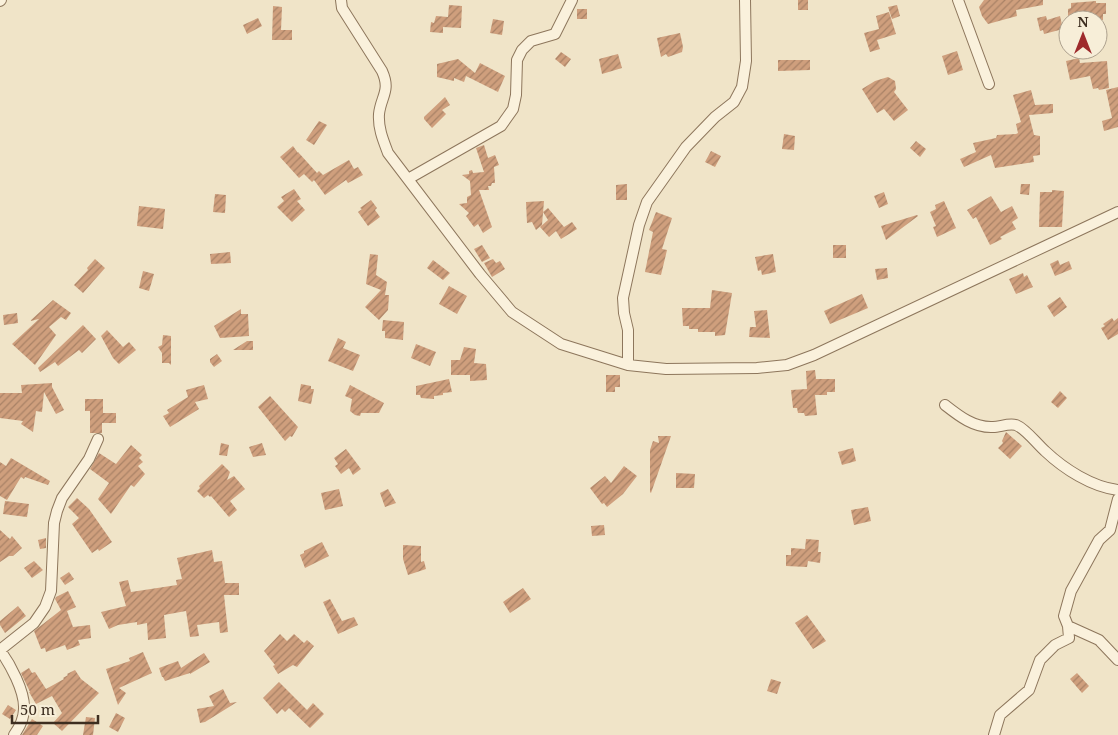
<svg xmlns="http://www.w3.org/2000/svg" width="1118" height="735" viewBox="0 0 1118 735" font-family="'Noto Serif',serif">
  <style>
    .building { fill: url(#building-hatch) }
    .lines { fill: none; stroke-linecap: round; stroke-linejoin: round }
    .street-casing { stroke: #8d765c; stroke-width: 12 }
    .street { stroke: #faf1dc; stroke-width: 10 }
  </style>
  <defs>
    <pattern id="building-hatch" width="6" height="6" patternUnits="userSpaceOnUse" patternTransform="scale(1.25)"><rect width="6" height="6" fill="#cf9f7d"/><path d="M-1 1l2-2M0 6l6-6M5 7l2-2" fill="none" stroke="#a98266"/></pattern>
  </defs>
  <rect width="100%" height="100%" fill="#f0e4c8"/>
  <path class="building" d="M 798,0 L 808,0 L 808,10 L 798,10 Z
    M 984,0 L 1043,0 L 1043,5 L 1016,10 L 1017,16 L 988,24 L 982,16 L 979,7 Z
    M 1096,1 L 1096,3 L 1106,3 L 1106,14 L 1103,14 L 1103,20 L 1068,20 L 1068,9 L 1071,8 L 1071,3 Z
    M 449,5 L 462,6 L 461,28 L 443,27 L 443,33 L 430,32 L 431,22 L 434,23 L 436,16 L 448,17 Z
    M 897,5 L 900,16 L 892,19 L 888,7 Z
    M 273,6 L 282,7 L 281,30 L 292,30 L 292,40 L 272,40 Z
    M 577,9 L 587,9 L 587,19 L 577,19 Z
    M 889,12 L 896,34 L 877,40 L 880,49 L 870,52 L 864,33 L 879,29 L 876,16 Z
    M 1046,16 L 1047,20 L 1060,16 L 1063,29 L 1044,34 L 1043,30 L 1040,31 L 1037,18 Z
    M 258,18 L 262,26 L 247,34 L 243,25 Z
    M 493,19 L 504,21 L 502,35 L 490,33 Z
    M 680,33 L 683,47 L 682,52 L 668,57 L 666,54 L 661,57 L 657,38 Z
    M 957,51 L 963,70 L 948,75 L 942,56 Z
    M 561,52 L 571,59 L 565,67 L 555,59 Z
    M 618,54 L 622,68 L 602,74 L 599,59 Z
    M 1079,58 L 1080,63 L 1107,61 L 1109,88 L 1099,90 L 1098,88 L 1093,89 L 1090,76 L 1070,80 L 1066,61 Z
    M 458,59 L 475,73 L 480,63 L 505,76 L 498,92 L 466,76 L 464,82 L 454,78 L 454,81 L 437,77 L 437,64 Z
    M 778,60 L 810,60 L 810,70 L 778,71 Z
    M 888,77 L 895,81 L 896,89 L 894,92 L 908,110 L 894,121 L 884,109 L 877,113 L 862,89 L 875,81 Z
    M 1118,87 L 1118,127 L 1104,131 L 1102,121 L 1112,118 L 1106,90 Z
    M 1031,90 L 1035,105 L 1053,104 L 1053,113 L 1029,115 L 1034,135 L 1040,136 L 1040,155 L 1033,156 L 1034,162 L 995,168 L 991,155 L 964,167 L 960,159 L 976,152 L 973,143 L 996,138 L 997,135 L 1016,134 L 1018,133 L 1016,124 L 1021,122 L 1013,95 Z
    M 445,97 L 450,105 L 442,110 L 446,114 L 432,128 L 424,119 L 424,117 Z
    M 319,121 L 327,125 L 314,145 L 306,140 Z
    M 784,134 L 795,136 L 794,150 L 782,149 Z
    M 916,141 L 926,149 L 920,157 L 910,148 Z
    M 484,145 L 488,158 L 495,155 L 499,165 L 494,167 L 495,183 L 492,183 L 491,186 L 488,186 L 489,190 L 479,190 L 492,227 L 483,233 L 478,224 L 474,227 L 466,216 L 469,213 L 459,204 L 467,203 L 467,197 L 471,195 L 470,181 L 462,175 L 469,174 L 469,171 L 472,170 L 473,173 L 484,172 L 476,148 Z
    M 293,146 L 298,153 L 298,152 L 317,173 L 319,171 L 323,175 L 349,160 L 354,169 L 358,167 L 363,175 L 348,183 L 346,180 L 325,195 L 314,180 L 312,182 L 304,174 L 299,178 L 280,157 Z
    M 711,151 L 721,156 L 715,167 L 705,162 Z
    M 627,184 L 627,200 L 616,200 L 616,185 Z
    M 1021,184 L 1030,184 L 1029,195 L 1020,194 Z
    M 294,189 L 301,199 L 297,201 L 305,210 L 292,222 L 277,207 L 284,201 L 281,197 Z
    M 1052,190 L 1064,191 L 1062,227 L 1039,227 L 1040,192 L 1052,192 Z
    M 884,192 L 888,204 L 879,208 L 874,196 Z
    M 215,194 L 226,195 L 225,213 L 213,212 Z
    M 991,196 L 1001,212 L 1012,206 L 1018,218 L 1012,222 L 1016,229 L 1000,237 L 1002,239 L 990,245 L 976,217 L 973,219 L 967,210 Z
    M 371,200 L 377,208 L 375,210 L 380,217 L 368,226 L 358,212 L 362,209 L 360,208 Z
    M 544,201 L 542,225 L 536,230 L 532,222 L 527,223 L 526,202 Z
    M 944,201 L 956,228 L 937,237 L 933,227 L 936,226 L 930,212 L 936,209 L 935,205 Z
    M 139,206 L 165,209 L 163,229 L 137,226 Z
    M 548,208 L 564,227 L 572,222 L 577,229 L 561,239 L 556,231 L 549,237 L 540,227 L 548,220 L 543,212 Z
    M 656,212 L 672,218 L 662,249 L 667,250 L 661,275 L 645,272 L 653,232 L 649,230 Z
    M 917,215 L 918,216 L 886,240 L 881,226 Z
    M 482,245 L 490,258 L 482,262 L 474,249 Z
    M 833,245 L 846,245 L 846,258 L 833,258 Z
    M 230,252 L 231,263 L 211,264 L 210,254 Z
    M 370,254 L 378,255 L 376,275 L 387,282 L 385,295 L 389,295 L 388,310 L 379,320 L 365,307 L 381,290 L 366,284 Z
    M 773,254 L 776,272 L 762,275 L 761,270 L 758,271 L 755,257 Z
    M 95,259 L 105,268 L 83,293 L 74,285 L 88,270 L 87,268 Z
    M 493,259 L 496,263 L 500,261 L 505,269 L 492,277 L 484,263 Z
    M 433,260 L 450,273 L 443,280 L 427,268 Z
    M 1058,260 L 1060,265 L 1069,261 L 1072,269 L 1055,276 L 1050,264 Z
    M 887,268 L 888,278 L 877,280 L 875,269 Z
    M 143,271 L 154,274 L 149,291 L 139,288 Z
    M 1023,273 L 1024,277 L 1027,275 L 1033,287 L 1016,294 L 1009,279 Z
    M 449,286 L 467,296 L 457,314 L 439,304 Z
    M 712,290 L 732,293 L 725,335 L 715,336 L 715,332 L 698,332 L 698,329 L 689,329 L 689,326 L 683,326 L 682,308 L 710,308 Z
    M 862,294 L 868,308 L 830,324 L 824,311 Z
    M 1060,297 L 1067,307 L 1054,317 L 1047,306 Z
    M 53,300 L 71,313 L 66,320 L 61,317 L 49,327 L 56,335 L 35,365 L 12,344 L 39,319 L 30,321 Z
    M 241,309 L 241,314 L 248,314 L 249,336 L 220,338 L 214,326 Z
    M 767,310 L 770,338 L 749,337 L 750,327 L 756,327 L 754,311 Z
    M 17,313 L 18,323 L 4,325 L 3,315 Z
    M 1112,318 L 1114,321 L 1118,318 L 1118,334 L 1108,340 L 1101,328 L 1105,326 L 1103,324 Z
    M 383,320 L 404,322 L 403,340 L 385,338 L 385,331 L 382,331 Z
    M 83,325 L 96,339 L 82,353 L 79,350 L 58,366 L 55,362 L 40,372 L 38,368 Z
    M 107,330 L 123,347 L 129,342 L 136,350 L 119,364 L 113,358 L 101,336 Z
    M 163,335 L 171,336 L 171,365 L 169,363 L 162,363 L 162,353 L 158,347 L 162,345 Z
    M 338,338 L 346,342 L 343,348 L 360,355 L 353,371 L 328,361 Z
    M 247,341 L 253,341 L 253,350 L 233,350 Z
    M 416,344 L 436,352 L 430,366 L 411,358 Z
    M 464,347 L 476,349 L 474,363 L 486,364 L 487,380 L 470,381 L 470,375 L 451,375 L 451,360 L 460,360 Z
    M 217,354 L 222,361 L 214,367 L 210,362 L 210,359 Z
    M 815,370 L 816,379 L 835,379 L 835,392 L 827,392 L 827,395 L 815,395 L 817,415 L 805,416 L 804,413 L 798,413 L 797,408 L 793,408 L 791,390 L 807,389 L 806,371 Z
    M 606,375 L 620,375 L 620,387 L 615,387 L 615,392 L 606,392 Z
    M 449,379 L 452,392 L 443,393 L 443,395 L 434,396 L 434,399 L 421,398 L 420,395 L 416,395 L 416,386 Z
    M 52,383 L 52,387 L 64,410 L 56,414 L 44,392 L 42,412 L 36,411 L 33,432 L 21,424 L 23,421 L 0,418 L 0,393 L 22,393 L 21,385 Z
    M 301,384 L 311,386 L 311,389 L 314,389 L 311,404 L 298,401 Z
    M 204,385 L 208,399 L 195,402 L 199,409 L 170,427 L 163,416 L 169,413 L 167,410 L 188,397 L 186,390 Z
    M 350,385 L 384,403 L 379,413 L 361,413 L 360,416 L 355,415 L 350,411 L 352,399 L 345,396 Z
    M 1060,391 L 1067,398 L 1058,408 L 1051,402 Z
    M 270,396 L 298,427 L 292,437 L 290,436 L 285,441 L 258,407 Z
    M 85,399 L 103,399 L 103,413 L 116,413 L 116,423 L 102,423 L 102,433 L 90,433 L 90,411 L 85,411 Z
    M 1006,432 L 1022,446 L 1010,459 L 998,448 L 1003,443 L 1002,441 Z
    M 658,436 L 671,436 L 651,493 L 650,492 L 650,450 L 653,441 L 659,443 Z
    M 221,443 L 229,445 L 227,456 L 219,455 Z
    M 262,443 L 266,455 L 253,457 L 249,447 Z
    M 131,445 L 142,455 L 139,458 L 143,462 L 138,466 L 145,474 L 134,487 L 131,485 L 111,514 L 98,499 L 109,483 L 90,469 L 99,453 L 116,464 Z
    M 853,448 L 856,461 L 842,465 L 838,452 Z
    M 346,449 L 361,469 L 353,475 L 349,468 L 341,474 L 335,466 L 338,464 L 334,458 Z
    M 11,458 L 50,481 L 48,485 L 25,477 L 24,479 L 21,477 L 7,500 L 0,496 L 0,462 L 6,466 Z
    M 222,464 L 230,472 L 227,480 L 234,476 L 245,489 L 230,501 L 237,510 L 229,517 L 211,496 L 210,497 L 208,495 L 204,498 L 197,491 L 200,488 L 199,486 Z
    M 624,466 L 637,476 L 623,494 L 607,507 L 604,503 L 602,504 L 590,488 L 605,476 L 611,483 Z
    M 676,473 L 695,474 L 694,488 L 676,488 Z
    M 339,489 L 343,506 L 325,510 L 321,493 Z
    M 388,489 L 396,503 L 385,507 L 380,493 Z
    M 77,498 L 89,509 L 112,542 L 99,551 L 98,549 L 92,553 L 72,524 L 79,518 L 68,507 Z
    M 5,501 L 29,504 L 27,517 L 3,514 Z
    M 868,507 L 871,521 L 854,525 L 851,510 Z
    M 604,525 L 605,535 L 592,536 L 591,526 Z
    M 0,530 L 10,539 L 12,536 L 22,548 L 13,556 L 9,556 L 0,562 Z
    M 46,538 L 46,548 L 40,549 L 38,540 Z
    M 806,539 L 819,540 L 818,552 L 821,552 L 820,563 L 808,561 L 807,567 L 786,566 L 786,555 L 791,555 L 791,548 L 805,549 Z
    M 322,542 L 329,556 L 305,568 L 300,555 L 304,553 L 304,551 Z
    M 403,545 L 421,546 L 421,562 L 424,561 L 426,569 L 408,575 L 403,559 Z
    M 212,550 L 214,562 L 222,561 L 225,583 L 239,583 L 239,595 L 224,595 L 228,632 L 220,633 L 219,622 L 197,625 L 199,636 L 190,637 L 186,611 L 164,615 L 166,638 L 148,640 L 147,623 L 137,625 L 137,622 L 118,625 L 109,629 L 101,612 L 126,606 L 119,582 L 128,580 L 131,592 L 177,585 L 176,580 L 182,579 L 177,558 Z
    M 34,561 L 43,570 L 32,578 L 24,568 Z
    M 69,572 L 74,579 L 65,585 L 60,578 Z
    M 523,588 L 531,599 L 510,613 L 503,602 Z
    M 68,591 L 76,607 L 67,611 L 73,627 L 90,625 L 91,638 L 78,640 L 80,645 L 67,650 L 65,645 L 46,652 L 45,648 L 41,649 L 34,631 L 61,610 L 55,599 L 56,597 Z
    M 330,599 L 342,621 L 354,617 L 358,625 L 338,634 L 323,602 Z
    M 18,606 L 26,616 L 5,633 L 0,625 L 0,621 Z
    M 807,615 L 826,641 L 813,649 L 795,623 Z
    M 280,634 L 287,641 L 294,634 L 304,643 L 307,640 L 314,646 L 297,667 L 293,665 L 278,674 L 273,666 L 275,665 L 264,651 Z
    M 143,652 L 152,673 L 119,688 L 126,693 L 118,705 L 106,669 L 130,661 L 129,658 Z
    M 204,653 L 210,662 L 190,674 L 190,673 L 165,681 L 163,677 L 162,677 L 159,668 L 178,661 L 181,668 Z
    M 29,668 L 32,673 L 35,672 L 46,689 L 64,679 L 63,678 L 68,675 L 67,674 L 75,670 L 81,679 L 99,693 L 62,731 L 53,723 L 62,713 L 52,696 L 36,704 L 29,692 L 30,692 L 21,673 Z
    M 1077,673 L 1089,686 L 1082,693 L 1070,679 Z
    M 771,679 L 781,682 L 777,694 L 767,691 Z
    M 279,682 L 307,710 L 313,703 L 324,714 L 310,728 L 289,708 L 285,712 L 282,709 L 277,714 L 263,698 Z
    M 223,689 L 230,703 L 237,702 L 205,722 L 200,723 L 197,709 L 214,706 L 209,696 Z
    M 8,705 L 16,710 L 10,719 L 2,714 Z
    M 116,713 L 125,718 L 118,732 L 109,727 Z
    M 86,717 L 95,718 L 93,735 L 83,735 Z
    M 32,719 L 43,726 L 37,735 L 22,735 Z"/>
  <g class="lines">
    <g class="street-casing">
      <path id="street" d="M 341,0 L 342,8 L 382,71 C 391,91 381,96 379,114 C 378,128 383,140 388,153 L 480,274 L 512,312 L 561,344 L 628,365 L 666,369 L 757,368 L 787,365 L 814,355 L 1118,212
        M 958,0 L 989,84
        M 0,1 L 1,0
        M 408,179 L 501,126 L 513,109 L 516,95 L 517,60 L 522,50 L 531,41 L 555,34 L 572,0
        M 628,365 L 628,330 L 624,313 L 623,298 L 639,225 L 647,202 L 686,147 L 715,117 L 734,102 L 742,87 L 746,61 L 745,0
        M 945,405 C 959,416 974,428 993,427 C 1000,427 1008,423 1016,425 C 1026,429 1036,443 1045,451 C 1064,469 1092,487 1118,490
        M 1118,499 L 1110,530 L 1099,540 L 1071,591 L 1064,616 L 1068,626 L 1099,640 L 1118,660
        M 0,650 L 34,623 L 45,607 L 51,591 L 54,523 L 57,511 L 62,498 L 89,459 L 98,439
        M 0,650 C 10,664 25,691 24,709 C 24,718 19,728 14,735
        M 994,735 L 1000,715 L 1029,690 L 1040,660 L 1055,645 L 1069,638 L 1068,626"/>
    </g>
    <use href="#street" class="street"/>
  </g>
  <g transform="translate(1083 35)"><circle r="24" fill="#f7eed8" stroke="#ada18e"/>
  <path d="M0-4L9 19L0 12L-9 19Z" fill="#9e2a2b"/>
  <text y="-8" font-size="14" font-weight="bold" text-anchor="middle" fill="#3d2e20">N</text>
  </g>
  <path d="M12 715v8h86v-8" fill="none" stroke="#3d2e20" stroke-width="2.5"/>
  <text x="20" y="715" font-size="15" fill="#3d2e20" stroke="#f7eed8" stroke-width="4" paint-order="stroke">50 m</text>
</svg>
